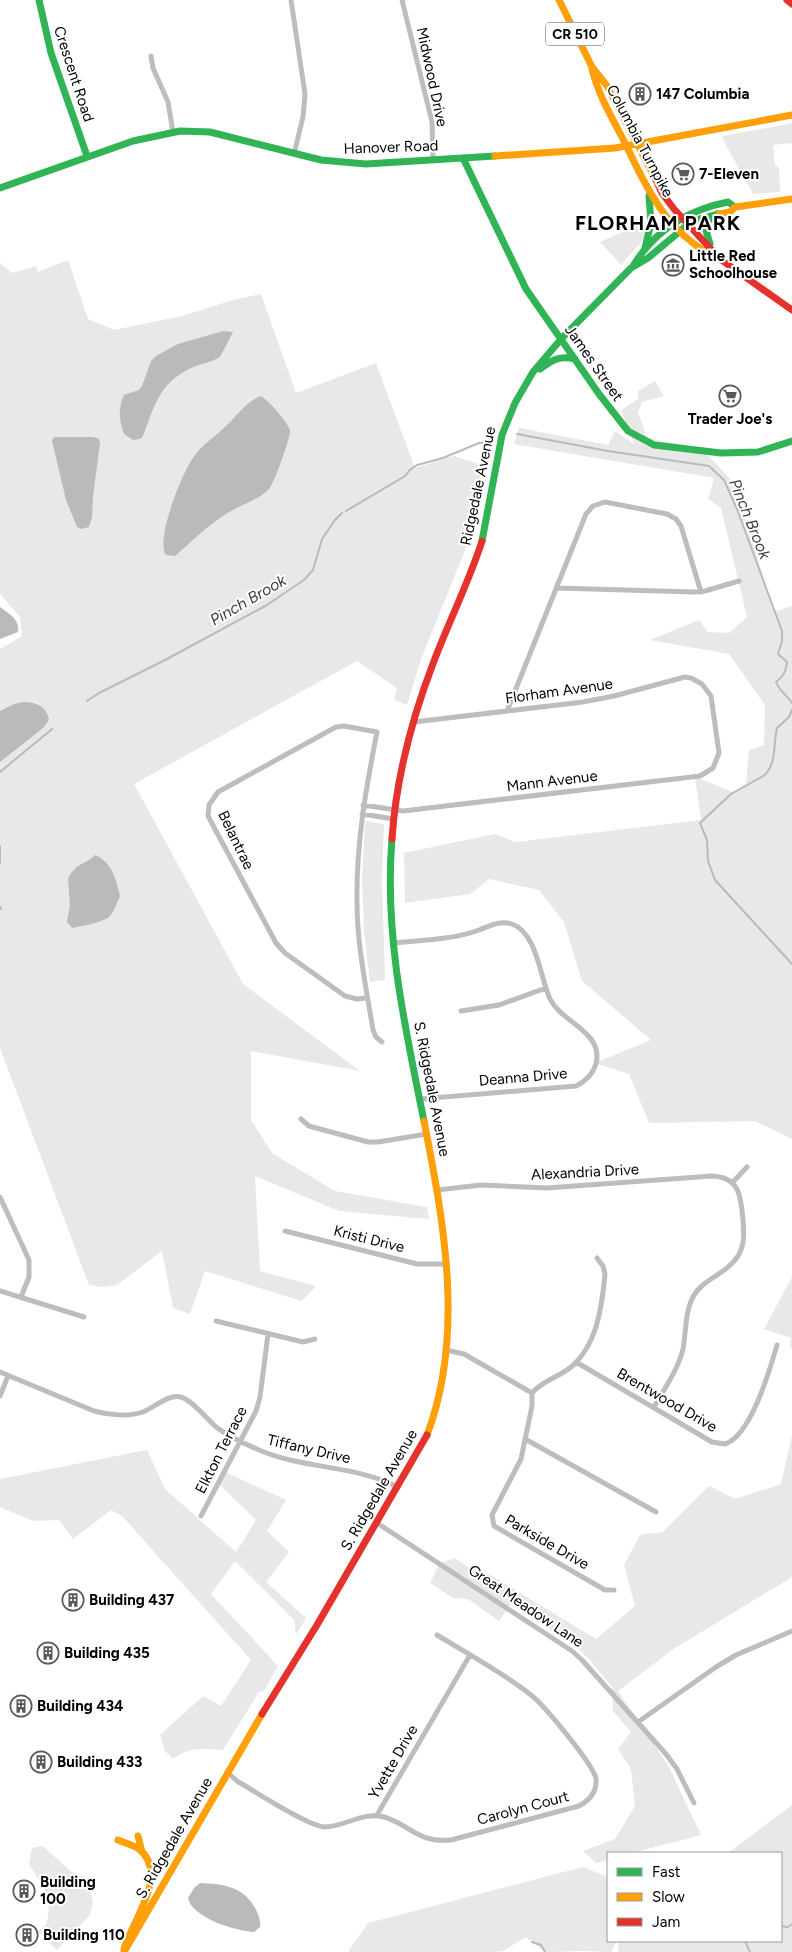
<svg xmlns="http://www.w3.org/2000/svg" width="792" height="1952" viewBox="0 0 792 1952" font-family="Figtree,sans-serif">
  <style>
    .green { fill: #e8e8e8 }
    .water { fill: #bababa }
    .lines { fill: none; stroke-linecap: round; stroke-linejoin: round }
    .stream { stroke: #bababa; stroke-width: 2 }
    .street { stroke: #bdbdbd; stroke-width: 5 }
    .fast { stroke: #30b455; stroke-width: 7 }
    .slow { stroke: #ff9f0a; stroke-width: 7 }
    .jam { stroke: #e5322d; stroke-width: 7 }
    .labels { text-anchor: middle; dominant-baseline: central; stroke-width: 4; stroke-linejoin: round; paint-order: stroke }
    .shield { fill: #fff; stroke: #4c4c4c; stroke-width: 1 }
    .shield-label { font-size: 14px; font-weight: bold; fill: #000 }
    .street-label { font-size: 15px; fill: #000; stroke: #fff }
    .poi-label { font-size: 15px; font-weight: bold; fill: #000; stroke: #fff; text-anchor: start }
    .water-label { font-size: 16px; font-style: italic; fill: #3d3d3d; stroke: #fff }
    .district-label { font-size: 20px; font-weight: bold; letter-spacing: 1px; fill: #000; stroke: #fff }
  </style>
  <rect width="100%" height="100%" fill="#fff"/>
  <path class="green" d="M 792,123 L 792,143 L 773,145 L 775,165 L 779,168 L 780,192 L 753,194 L 722,138 L 723,136 Z
    M 650,220 L 646,237 L 621,265 L 600,242 Z
    M 68,260 L 88,319 L 114,330 L 182,316 L 233,300 L 261,294 L 296,393 L 376,363 L 415,468 L 454,456 L 482,465 L 470,538 L 421,659 L 407,705 L 394,700 L 397,688 L 357,661 L 134,784 L 243,984 L 360,1071 L 251,1051 L 251,1120 L 272,1153 L 335,1191 L 427,1207 L 429,1219 L 339,1211 L 255,1176 L 260,1271 L 316,1286 L 302,1301 L 205,1271 L 190,1314 L 173,1308 L 162,1251 L 117,1285 L 103,1287 L 89,1285 L 0,1048 L 0,649 L 22,636 L 20,617 L 0,594 L 0,263 L 12,273 L 36,266 L 38,272 Z
    M 655,381 L 664,396 L 642,402 L 638,413 L 647,437 L 704,451 L 734,483 L 774,612 L 792,606 L 792,1139 L 755,1121 L 649,1123 L 629,1074 L 595,1063 L 651,1040 L 582,981 L 564,922 L 539,890 L 489,879 L 470,894 L 405,903 L 404,853 L 495,834 L 516,842 L 701,820 L 695,777 L 733,792 L 746,784 L 749,750 L 764,745 L 765,705 L 729,654 L 650,640 L 699,620 L 708,632 L 729,633 L 747,617 L 721,508 L 708,499 L 714,478 L 514,444 L 519,428 L 608,445 L 615,431 L 634,444 L 621,410 L 638,399 L 638,391 Z
    M 365,821 L 384,824 L 382,879 L 385,980 L 370,982 L 364,931 L 362,878 Z
    M 792,1277 L 792,1348 L 790,1347 L 791,1338 L 764,1329 Z
    M 792,1435 L 792,1577 L 672,1650 L 618,1691 L 668,1765 L 701,1835 L 632,1853 L 608,1853 L 608,1860 L 596,1863 L 583,1851 L 615,1839 L 635,1806 L 631,1769 L 618,1749 L 631,1732 L 613,1711 L 612,1687 L 589,1659 L 573,1644 L 511,1604 L 499,1621 L 468,1599 L 453,1598 L 430,1583 L 440,1563 L 455,1558 L 483,1577 L 489,1574 L 596,1639 L 635,1606 L 624,1565 L 640,1535 L 663,1532 L 709,1486 L 735,1499 L 781,1484 Z
    M 147,1450 L 165,1489 L 236,1552 L 256,1520 L 218,1483 L 225,1472 L 286,1500 L 267,1531 L 289,1552 L 266,1582 L 306,1618 L 296,1635 L 294,1620 L 235,1561 L 211,1594 L 278,1666 L 264,1691 L 259,1692 L 223,1750 C 203,1749 189,1746 173,1759 L 165,1751 L 160,1735 L 203,1696 L 221,1706 L 251,1660 L 122,1516 L 111,1510 L 73,1539 L 59,1520 L 33,1521 L 0,1507 L 0,1479 Z
    M 792,1805 L 792,1952 L 618,1952 L 619,1941 L 781,1941 L 781,1853 L 728,1853 Z
    M 43,1846 L 70,1871 L 82,1877 L 90,1889 L 93,1901 L 90,1915 L 57,1950 L 38,1931 L 46,1925 C 54,1899 42,1885 29,1864 L 32,1848 Z
    M 583,1867 L 608,1877 L 608,1941 L 616,1941 L 611,1952 L 584,1951 L 545,1952 L 526,1937 L 503,1951 L 494,1952 L 348,1952 L 368,1923 Z"/>
  <path class="water" d="M 223,331 L 233,332 L 220,357 C 210,363 198,364 187,370 C 159,385 154,407 143,436 L 140,439 L 133,440 L 124,434 C 119,421 118,408 124,395 L 139,390 L 142,386 L 151,361 L 156,356 L 178,344 Z
    M 261,396 C 268,400 289,423 290,431 C 291,436 274,484 269,489 C 256,502 238,505 223,516 C 206,527 191,542 175,556 L 166,555 C 155,540 182,473 193,458 C 203,443 214,438 226,426 C 237,416 246,401 261,396 Z
    M 54,437 L 93,437 L 99,439 L 100,443 L 93,496 L 92,517 L 89,527 L 81,529 L 77,527 L 66,500 L 52,441 Z
    M 0,607 C 9,614 20,619 18,632 L 0,639 Z
    M 23,702 C 35,702 47,706 49,720 L 43,728 L 0,762 L 0,711 L 14,704 Z
    M 95,855 C 112,862 116,879 120,896 C 117,902 114,913 108,918 C 102,922 79,927 72,928 L 67,922 L 70,905 L 68,878 C 78,861 84,866 95,855 Z
    M 200,1883 C 225,1884 246,1887 257,1912 C 259,1917 261,1921 260,1927 L 254,1932 C 236,1931 192,1918 188,1898 L 194,1888 Z"/>
  <g class="lines">
    <path class="stream" d="M 517,434 L 608,451 L 709,466 L 724,480 L 737,509 L 782,631 L 782,641 L 778,654 L 787,662 C 786,671 784,676 776,682 C 779,691 787,695 792,703
      M 346,511 L 405,476 L 411,469 L 417,465 L 443,458 L 479,443 L 490,442
      M 87,701 L 99,693 L 165,660 L 267,605 L 304,580 L 313,570 L 322,539 L 335,520 L 342,513
      M 792,710 L 789,717 L 777,728 C 773,744 777,762 765,775 L 731,794 L 700,823 L 707,840 L 708,861 L 715,880 L 792,964
      M 0,772 L 52,729
      M 0,846 L 0,863
      M 0,907 L 1,909
      M 781,1926 L 788,1927 L 792,1924
      M 745,1941 L 750,1952
      M 532,1942 L 541,1945 L 545,1952"/>
    <path class="street" d="M 291,0 L 305,94 L 303,117 L 294,154
      M 402,0 L 432,122 L 433,159
      M 151,56 L 153,68 L 168,102 L 173,132
      M 557,588 L 694,592 L 705,591 L 739,581
      M 507,711 L 586,514 L 593,506 L 605,502 L 667,514 L 676,519 L 681,526 L 701,592
      M 363,805 L 403,811 L 700,776 L 713,768 L 719,753 L 711,696 L 702,684 L 691,678 L 685,677 L 614,696 L 583,702 L 414,722
      M 362,814 L 394,819
      M 393,943 C 421,940 452,940 479,930 C 490,926 500,920 512,924 C 537,933 540,977 550,999 C 562,1023 604,1032 596,1064 C 593,1074 586,1081 576,1086 L 420,1099
      M 367,998 L 357,999 L 345,996 L 285,953 L 276,943 L 208,816 L 209,805 L 218,792 L 336,727 L 344,726 L 377,732 C 366,788 356,844 357,902 C 357,945 366,987 373,1030 L 376,1037 L 382,1042
      M 461,1011 L 499,1005 L 546,988
      M 301,1119 L 309,1126 L 368,1142 L 378,1142 L 427,1134
      M 732,1183 L 747,1167
      M 437,1190 L 481,1185 L 547,1188 L 712,1176 C 740,1177 741,1197 743,1220 C 744,1233 745,1244 738,1256 C 727,1274 702,1279 693,1297 C 685,1312 686,1333 683,1349 C 678,1370 664,1389 654,1407
      M 0,1197 L 29,1260 L 29,1277 L 21,1297
      M 285,1231 L 417,1264 L 447,1264
      M 0,1291 L 84,1317
      M 216,1321 L 303,1342 L 315,1339
      M 446,1350 L 464,1354 L 532,1393 L 532,1406 L 521,1459 L 492,1515 L 494,1526 L 605,1590 L 614,1590
      M 576,1362 L 712,1442 L 725,1444 C 751,1436 770,1369 777,1345
      M 0,1372 L 94,1411 C 108,1415 129,1417 143,1412 C 155,1407 168,1394 181,1397 C 192,1400 207,1419 216,1427 C 228,1436 245,1444 259,1450 C 303,1469 355,1465 398,1487
      M 532,1393 C 542,1381 559,1377 571,1367 C 597,1345 602,1307 605,1274 L 603,1266 L 597,1258
      M 0,1396 L 8,1376
      M 525,1439 L 656,1512
      M 201,1516 L 256,1411 L 260,1397 L 268,1334
      M 377,1523 L 572,1651 L 582,1660 L 666,1754 L 677,1769 L 694,1803
      M 638,1722 L 716,1667 L 736,1655 L 792,1631
      M 227,1772 L 237,1781 C 254,1791 308,1826 324,1827 C 345,1827 363,1811 384,1817 C 411,1825 417,1843 451,1840 L 579,1806 C 590,1800 597,1791 596,1779 C 594,1765 543,1704 531,1695 C 502,1672 468,1654 437,1635
      M 377,1815 L 470,1655"/>
    <path class="fast" d="M 39,0 L 51,53 L 87,156
      M 463,158 L 526,289 L 599,394 L 628,431 L 654,445 L 721,453 L 758,452 L 792,441
      M 0,188 L 133,141 L 180,131 L 210,132 L 321,160 L 366,164 L 495,156
      M 710,244 L 705,227 L 708,221 L 717,214
      M 645,248 L 651,223 L 649,196
      M 633,266 C 655,230 687,210 728,202 L 735,207
      M 540,369 C 552,360 560,355 575,359
      M 482,541 L 502,435 L 515,403 L 533,372 L 562,338 L 631,268 L 648,258 L 685,227 L 700,219 L 719,214
      M 392,839 C 384,935 405,1027 424,1121"/>
    <path class="slow" d="M 559,0 L 592,67 L 607,86 L 655,178
      M 592,69 C 598,94 611,116 623,139 C 647,188 667,236 720,259
      M 495,156 L 615,148 L 792,115
      M 719,214 L 730,212 L 735,207 L 792,199
      M 424,1121 C 444,1223 465,1335 427,1435
      M 138,1836 L 142,1852
      M 118,1840 C 125,1843 133,1845 139,1849 C 170,1874 132,1921 124,1949
      M 124,1952 L 262,1714"/>
    <path class="jam" d="M 787,0 L 792,4
      M 655,178 L 662,193 L 674,209 L 720,259 L 792,310
      M 392,839 C 396,778 412,718 434,661 C 449,621 469,582 482,541
      M 262,1714 L 317,1625 L 427,1435"/>
  </g>
  <defs>
    <g id="building-ring" transform="scale(1.125)"><circle r="9.5" fill="#fff" stroke="#595959" stroke-width="1.5"/><path d="M-4-6H4V6H1V3H-1V6H-4ZM-2.5-4.3h1.7v1.8h-1.7ZM.8-4.3h1.7v1.8H.8ZM-2.5-1h1.7V.8h-1.7ZM.8-1h1.7V.8H.8Z" fill="#595959"/></g>
    <g id="supermarket-ring" transform="scale(1.125)"><circle r="9.5" fill="#fff" stroke="#595959" stroke-width="1.5"/><path d="M-6-5.5h2.5l.6 2H6L4.5 2H-2.5L-4.4-4H-6ZM-1.5 3.2a1.3 1.3 0 1 0 .1 0ZM3 3.2a1.3 1.3 0 1 0 .1 0Z" fill="#595959"/></g>
    <g id="museum-ring" transform="scale(1.125)"><circle r="9.5" fill="#fff" stroke="#595959" stroke-width="1.5"/><path d="M0-6L6-3V-2H-6V-3ZM-5-1h2V3h-2ZM-1-1h2V3h-2ZM3-1h2V3H3ZM-6 4H6V6H-6Z" fill="#595959"/></g>
  </defs>
  <g fill-rule="evenodd">
    <use href="#building-ring" x="640" y="94"/>
    <use href="#supermarket-ring" x="683" y="174"/>
    <use href="#museum-ring" x="673" y="265"/>
    <use href="#supermarket-ring" x="730" y="396"/>
    <use href="#building-ring" x="73" y="1600"/>
    <use href="#building-ring" x="48" y="1653"/>
    <use href="#building-ring" x="21" y="1706"/>
    <use href="#building-ring" x="41" y="1762"/>
    <use href="#building-ring" x="24" y="1891"/>
    <use href="#building-ring" x="27" y="1935"/>
  </g>
  <g class="labels">
    <rect class="shield" x="546" y="22.5" width="58" height="23" rx="4"/>
    <g class="shield-label">
      <text x="575" y="34">CR 510</text>
    </g>
    <g class="street-label">
      <text transform="translate(74 74) rotate(72)">Crescent Road</text>
      <text transform="translate(432 77) rotate(78)">Midwood Drive</text>
      <text transform="translate(640 141) rotate(62)">Columbia Turnpike</text>
      <text transform="translate(391 147) rotate(-2)">Hanover Road</text>
      <text transform="translate(594 363) rotate(55)">James Street</text>
      <text transform="translate(478 486) rotate(-78)">Ridgedale Avenue</text>
      <text transform="translate(559 691) rotate(-8)">Florham Avenue</text>
      <text transform="translate(552 781) rotate(-7)">Mann Avenue</text>
      <text transform="translate(236 840) rotate(64)">Belantrae</text>
      <text transform="translate(523 1077) rotate(-5)">Deanna Drive</text>
      <text transform="translate(432 1089) rotate(79)">S. Ridgedale Avenue</text>
      <text transform="translate(585 1172) rotate(-3)">Alexandria Drive</text>
      <text transform="translate(369 1239) rotate(14)">Kristi Drive</text>
      <text transform="translate(667 1400) rotate(30)">Brentwood Drive</text>
      <text transform="translate(309 1449) rotate(13)">Tiffany Drive</text>
      <text transform="translate(221 1450) rotate(-63)">Elkton Terrace</text>
      <text transform="translate(379 1490) rotate(-60)">S. Ridgedale Avenue</text>
      <text transform="translate(547 1542) rotate(30)">Parkside Drive</text>
      <text transform="translate(526 1606) rotate(34)">Great Meadow Lane</text>
      <text transform="translate(393 1762) rotate(-60)">Yvette Drive</text>
      <text transform="translate(523 1808) rotate(-15)">Carolyn Court</text>
      <text transform="translate(174 1838) rotate(-60)">S. Ridgedale Avenue</text>
    </g>
    <g class="poi-label">
      <text x="656" y="94">147 Columbia</text>
      <text x="699" y="174">7-Eleven</text>
      <text x="689" y="256">Little Red<tspan x="689" dy="17">Schoolhouse</tspan></text>
      <text x="730" y="419" text-anchor="middle">Trader Joe's</text>
      <text x="89" y="1600">Building 437</text>
      <text x="64" y="1653">Building 435</text>
      <text x="37" y="1706">Building 434</text>
      <text x="57" y="1762">Building 433</text>
      <text x="40" y="1882">Building<tspan x="40" dy="17">100</tspan></text>
      <text x="43" y="1935">Building 110</text>
    </g>
    <g class="water-label">
      <text transform="translate(750 519) rotate(68)">Pinch Brook</text>
      <text transform="translate(248 600) rotate(-30)">Pinch Brook</text>
    </g>
    <g class="district-label">
      <text x="658" y="223">FLORHAM PARK</text>
    </g>
  </g>
  <rect x="607" y="1852" width="175" height="90" fill="#ffffff" stroke="#999999"/>
  <rect x="617" y="1868" width="25" height="8" fill="#30b455" stroke="#999999"/>
  <text x="652" y="1877" font-size="15" fill="#000000">Fast</text>
  <rect x="617" y="1893" width="25" height="8" fill="#ff9f0a" stroke="#999999"/>
  <text x="652" y="1902" font-size="15" fill="#000000">Slow</text>
  <rect x="617" y="1918" width="25" height="8" fill="#e5322d" stroke="#999999"/>
  <text x="652" y="1927" font-size="15" fill="#000000">Jam</text>
</svg>
